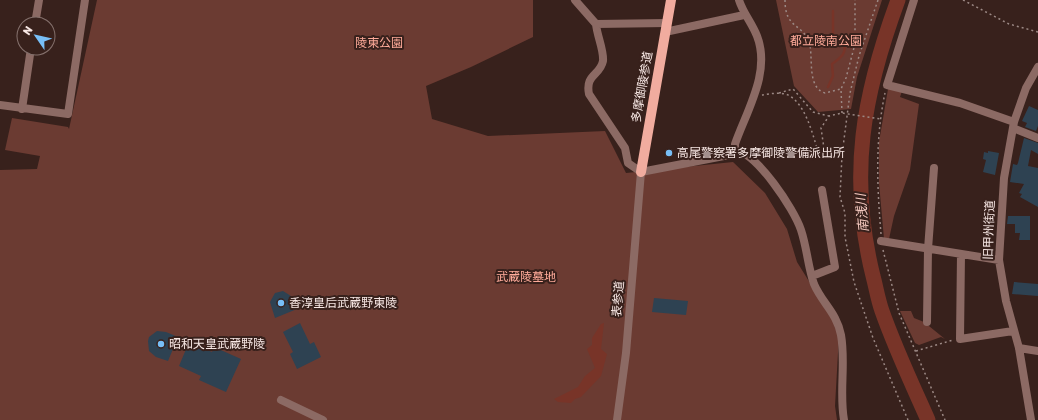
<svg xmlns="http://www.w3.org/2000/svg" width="1038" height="420" viewBox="0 0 1038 420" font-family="Rubik,'Noto Sans JP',sans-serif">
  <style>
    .green { fill: #6b3b32 }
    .water { fill: #783428 }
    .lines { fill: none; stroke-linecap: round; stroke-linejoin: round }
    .stream { stroke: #783428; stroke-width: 2.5 }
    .river { stroke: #783428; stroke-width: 15 }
    .building { fill: #2e4252 }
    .path { stroke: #9c8985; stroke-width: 1.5; stroke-dasharray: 2 3; stroke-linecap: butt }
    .minor { stroke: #8c6a64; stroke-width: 8 }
    .major { stroke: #f1ac9f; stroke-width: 10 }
    .poi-dot { fill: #78bff7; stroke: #38211c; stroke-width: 1.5 }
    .labels { text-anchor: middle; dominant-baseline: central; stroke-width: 4; stroke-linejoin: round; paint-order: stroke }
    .park-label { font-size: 12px; fill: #ffab9a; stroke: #38211c }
    .street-label { font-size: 12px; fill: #f7e7e4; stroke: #38211c }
    .poi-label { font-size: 12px; fill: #f7e7e4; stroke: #38211c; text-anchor: start }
    .water-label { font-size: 13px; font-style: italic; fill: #f7cbc2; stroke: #38211c }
  </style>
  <rect width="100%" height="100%" fill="#38211c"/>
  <path class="green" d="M 97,0 L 533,0 L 533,37 L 471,67 L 426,86 L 432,119 L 488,136 L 605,131 L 626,173 L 733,162 L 765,193 L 787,229 L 797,262 L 833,320 L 839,335 L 835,406 L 837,420 L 0,420 L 0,170 L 37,169 L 40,156 L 5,150 L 12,118 L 68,127 L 69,129 Z
    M 776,0 L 882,0 L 857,77 L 851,109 L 818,112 L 794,86 Z
    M 890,88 L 902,91 L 900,97 L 919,104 L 910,170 L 894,216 L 889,239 L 884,239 L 879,183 L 879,142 L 888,89 Z
    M 900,311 L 911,311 L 914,318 L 924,322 L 945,339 L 941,337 L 919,345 L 915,343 Z"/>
  <path class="water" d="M 604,323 L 601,349 L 607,354 L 601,376 L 581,397 L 575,399 L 571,403 L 558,402 L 554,399 L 578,387 L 585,376 L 595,368 L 587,349 L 592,345 L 592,338 L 601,324 Z"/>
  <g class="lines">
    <path class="stream" d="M 828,87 L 833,76 L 832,64 C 842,57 847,53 844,41 L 836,39 L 833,33 L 833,11"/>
    <path class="river" d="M 898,0 C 863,95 848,175 873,276 C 876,287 878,300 882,311 C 895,348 912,384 928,420"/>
  </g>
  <path class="building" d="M 1029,106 L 1038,110 L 1038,126 L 1036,131 L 1025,127 L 1027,123 L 1022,121 Z
    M 1024,138 L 1038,143 L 1038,154 L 1031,150 L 1028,166 L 1038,168 L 1038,207 L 1020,197 L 1022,194 L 1019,193 L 1024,184 L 1010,182 L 1013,164 L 1017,165 L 1018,163 Z
    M 988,151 L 999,153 L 995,175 L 983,172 L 986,160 L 983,159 L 984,152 L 988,153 Z
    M 1008,216 L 1030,216 L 1030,240 L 1019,240 L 1020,233 L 1015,233 L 1015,224 L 1007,224 Z
    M 1014,282 L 1038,284 L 1038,296 L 1012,294 Z
    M 283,291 L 291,296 L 297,309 L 275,318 L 270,302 L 275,293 Z
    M 654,298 L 688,301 L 686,315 L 652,312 Z
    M 300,323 L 310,344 L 314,342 L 321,357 L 297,369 L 290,354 L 293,352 L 283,332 Z
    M 157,331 L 166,332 L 178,337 L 168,361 L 156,357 L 149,351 L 148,341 L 149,337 Z
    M 189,342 L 212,352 L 214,347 L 241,359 L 226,392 L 199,380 L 201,376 L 179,366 Z"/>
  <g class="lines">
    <path class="path" d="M 785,0 C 785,29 802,23 809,42 C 814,57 806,87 825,93 L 841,89
      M 878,0 L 859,56 L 850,93 L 842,155 L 840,197 L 845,213 L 845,237 L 854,282 L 873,338 L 908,420
      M 963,0 L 1009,24 L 1038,32
      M 779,93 L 793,89 L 813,112 L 829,116
      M 762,95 C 770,94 782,91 790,96 C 808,108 813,138 820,157 L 822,158 L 825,155 L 821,128 L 829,116 L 842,113 L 881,119
      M 842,113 L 841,89 L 846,78 L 855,44 L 855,0
      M 881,234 C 877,186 875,140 885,93
      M 883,250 L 899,313 L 945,420
      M 916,351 L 953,340"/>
    <path class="minor" d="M 575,0 L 596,24 L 667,23
      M 914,0 L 887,85 L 960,103 L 1014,122
      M 35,24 L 39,0
      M 596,24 C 597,36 604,50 603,61 C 600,76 585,74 589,94 L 625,148 L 628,163 L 641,172 L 729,155 L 735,150 C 757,153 794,209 801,230 C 807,248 808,267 814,284 C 822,303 837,313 841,335 C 846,363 839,392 844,420
      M 665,32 L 744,15
      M 0,105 L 68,114 L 85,0
      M 22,109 L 31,48
      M 1013,128 L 1038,138
      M 735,150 L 735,144 C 747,110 771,72 757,36 C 752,23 743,13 739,0
      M 881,241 L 999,260
      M 961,254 L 960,339 L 1013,331
      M 812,276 L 835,267 L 822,190
      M 927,322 L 928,249 L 934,168
      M 1019,348 L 1038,351
      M 281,400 L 323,420
      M 617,420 L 626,353 L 641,172
      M 1031,420 L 1019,348 L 1006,301 L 999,260 L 1004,178 L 1014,122 L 1026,88 L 1038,67"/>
    <path class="major" d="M 641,172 L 671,0"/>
  </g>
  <g class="poi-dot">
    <circle cx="669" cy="153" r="4"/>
    <circle cx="281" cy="303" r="4"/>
    <circle cx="161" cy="344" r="4"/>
  </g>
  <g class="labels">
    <g class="park-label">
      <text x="826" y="41">都立陵南公園</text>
      <text x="379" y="43">陵東公園</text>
      <text x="526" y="277">武蔵陵墓地</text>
    </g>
    <g class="street-label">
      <text transform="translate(642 87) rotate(-80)">多摩御陵参道</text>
      <text transform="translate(989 230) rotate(-88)">旧甲州街道</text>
      <text transform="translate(618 299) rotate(-85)">表参道</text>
    </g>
    <g class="poi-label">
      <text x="677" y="153">高尾警察署多摩御陵警備派出所</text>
      <text x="289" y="303">香淳皇后武蔵野東陵</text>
      <text x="169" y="344">昭和天皇武蔵野陵</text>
    </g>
    <g class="water-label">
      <text transform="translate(862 213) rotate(-95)">南浅川</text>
    </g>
  </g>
  <g transform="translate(36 36) rotate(304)"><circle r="19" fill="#38211c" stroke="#84706c"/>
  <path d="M0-3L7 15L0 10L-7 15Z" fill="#78bff7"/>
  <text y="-6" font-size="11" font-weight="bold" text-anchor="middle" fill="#f7e7e4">N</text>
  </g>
</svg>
